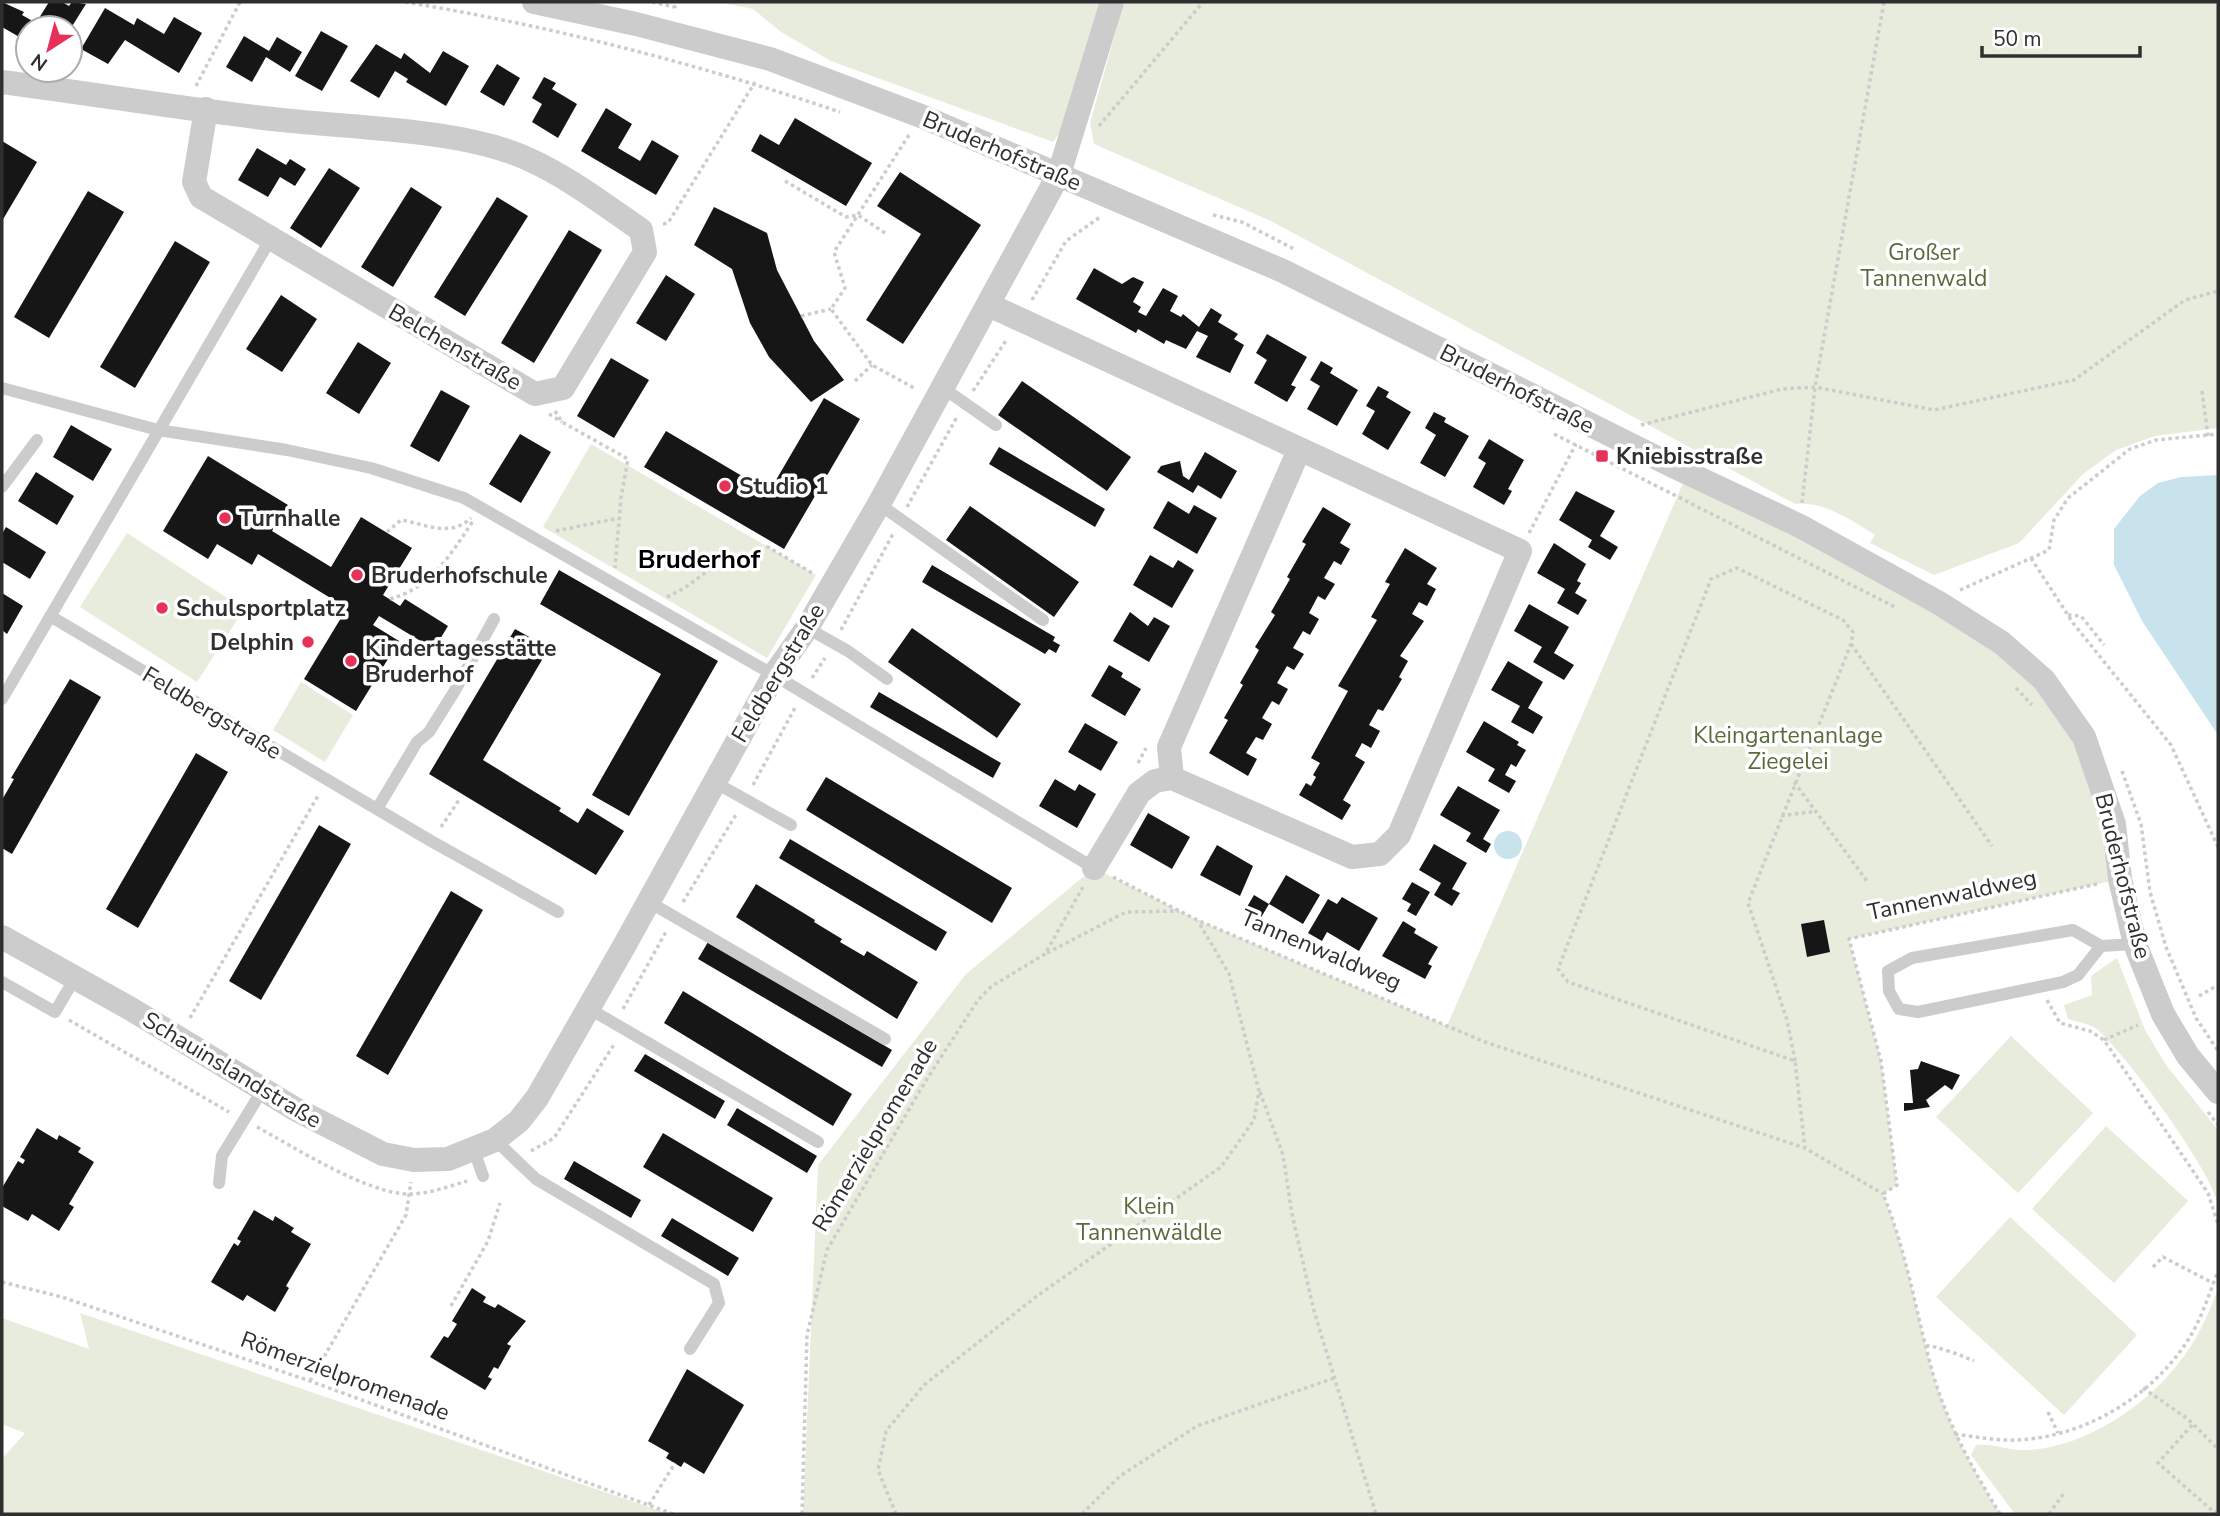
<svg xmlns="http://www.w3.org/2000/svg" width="2220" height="1516" viewBox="0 0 2220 1516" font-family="'Nunito Sans',sans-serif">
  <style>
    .green { fill: #e7ecdc }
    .water { fill: #c9e3ec }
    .building { fill: #161616 }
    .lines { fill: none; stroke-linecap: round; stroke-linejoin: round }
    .path { stroke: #ccc; stroke-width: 3.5; stroke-dasharray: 3.5 3.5; stroke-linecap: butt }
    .service { stroke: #ccc; stroke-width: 12 }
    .minor { stroke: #ccc; stroke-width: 24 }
    .poi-dot { fill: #e63158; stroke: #fff; stroke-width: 2.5 }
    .labels { text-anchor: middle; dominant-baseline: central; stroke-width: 7; stroke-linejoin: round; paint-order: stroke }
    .street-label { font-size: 23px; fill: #2f2f2f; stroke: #fff }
    .park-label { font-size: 23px; fill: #586b3c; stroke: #fff }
    .poi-label { font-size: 23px; font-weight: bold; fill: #2f2f2f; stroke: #fff; text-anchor: start }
    .quarter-label { font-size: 26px; font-weight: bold; fill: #000; stroke: #fff }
  </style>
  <rect width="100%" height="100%" fill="#fff"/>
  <path class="green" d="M 719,2 L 1100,2 L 1062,130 L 1053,142 L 831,61 L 781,32 L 753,9 Z
    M 1124,2 L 2218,2 L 2218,428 L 2155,436 L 2116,450 L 2083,474 L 2019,543 L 1934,575 L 1870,543 L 1875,535 C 1854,521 1821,500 1795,504 L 1271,221 L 1094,144 L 1090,123 Z
    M 591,444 L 816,575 L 767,658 L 543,527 Z
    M 1687,474 L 2002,643 L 2084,737 L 2120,879 L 1849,939 L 1881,1061 L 1897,1185 L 1883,1194 C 1907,1252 1916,1314 1933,1374 C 1948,1425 1973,1470 2000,1514 L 803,1514 L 818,1165 L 966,974 L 1094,868 L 1197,920 L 1447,1026 Z
    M 127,533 L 244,609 L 197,682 L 80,607 Z
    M 301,682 L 353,715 L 325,762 L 273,730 Z
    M 2117,958 L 2145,1030 L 2166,1065 L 2218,1130 L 2218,1204 C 2208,1165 2129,1059 2098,1030 C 2091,1024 2078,1022 2068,1019 L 2064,1005 L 2092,995 L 2091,976 Z
    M 2011,1036 L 2093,1113 L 2018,1193 L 1936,1117 Z
    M 2106,1126 L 2188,1201 L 2114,1283 L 2032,1209 Z
    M 2010,1217 L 2137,1335 L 2064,1415 L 1936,1297 Z
    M 2218,1289 L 2218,1514 L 2015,1514 L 1971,1455 L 1976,1445 C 1993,1443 2007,1450 2023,1450 C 2080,1450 2144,1408 2178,1364 C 2196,1342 2208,1316 2218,1289 Z
    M 80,1313 L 669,1514 L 2,1514 L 2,1459 L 25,1433 L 2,1424 L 2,1318 L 89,1349 Z"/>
  <path class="water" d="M 2218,475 L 2218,735 L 2142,621 L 2114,565 L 2114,529 L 2140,496 L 2158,483 L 2181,477 Z
    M1494 845a14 14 0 1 1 28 0a14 14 0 1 1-28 0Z"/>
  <path class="building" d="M 2,2 L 24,12 L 22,15 L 36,23 L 49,2 L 62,2 L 69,6 L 72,2 L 86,4 L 71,28 L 28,28 L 28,42 L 2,27 Z
    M 105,8 L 134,25 L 137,18 L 164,34 L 174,17 L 202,33 L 179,73 L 125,40 L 108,64 L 81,49 Z
    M 321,31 L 348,46 L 322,91 L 295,76 Z
    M 244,36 L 269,51 L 277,37 L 302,52 L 290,72 L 266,57 L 252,82 L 226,67 Z
    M 376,44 L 401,59 L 404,53 L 430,73 L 443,51 L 469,66 L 446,106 L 406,82 L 408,79 L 395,71 L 379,98 L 350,81 Z
    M 497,64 L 520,78 L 504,106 L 480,92 Z
    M 544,77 L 556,83 L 552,89 L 577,104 L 558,138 L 532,122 L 542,104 L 532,98 Z
    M 606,108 L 632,124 L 618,148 L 640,161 L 652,140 L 679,156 L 656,195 L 581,151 Z
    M 795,118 L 872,163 L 846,206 L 751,151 L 760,134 L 779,145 Z
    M 2,141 L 37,162 L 2,221 Z
    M 257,148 L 286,165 L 290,159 L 306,169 L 295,186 L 280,177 L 268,197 L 238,180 Z
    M 329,168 L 360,188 L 321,248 L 290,228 Z
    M 900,172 L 981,225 L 903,344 L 866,320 L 921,234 L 877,206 Z
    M 411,187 L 442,207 L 393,287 L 361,267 Z
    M 88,191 L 124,212 L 49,338 L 14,317 Z
    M 497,197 L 528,216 L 465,316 L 434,297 Z
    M 714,207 L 767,233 L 777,270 L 801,316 L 814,341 L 844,380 L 811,402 L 769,357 L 750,323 L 732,269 L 694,245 Z
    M 569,230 L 602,250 L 534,363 L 501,343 Z
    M 175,241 L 210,262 L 135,388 L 100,367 Z
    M 1094,268 L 1122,284 L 1133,277 L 1144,282 L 1133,302 L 1141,307 L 1138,312 L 1146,316 L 1163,288 L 1178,296 L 1170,311 L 1181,317 L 1183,314 L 1199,327 L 1211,308 L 1222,315 L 1218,322 L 1238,334 L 1234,339 L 1244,345 L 1230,373 L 1196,357 L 1208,336 L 1197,331 L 1186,349 L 1166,340 L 1164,344 L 1138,329 L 1136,333 L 1076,299 Z
    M 666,275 L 695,294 L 666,341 L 636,323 Z
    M 281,295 L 317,319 L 282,372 L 246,349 Z
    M 1267,334 L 1307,357 L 1291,385 L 1296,387 L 1287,402 L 1254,383 L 1267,360 L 1256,353 Z
    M 358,342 L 391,363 L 359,414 L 326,393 Z
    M 611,358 L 649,380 L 614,438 L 577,416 Z
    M 1321,361 L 1333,368 L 1330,373 L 1358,390 L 1337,426 L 1307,409 L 1320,386 L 1310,380 Z
    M 1022,381 L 1131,457 L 1107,491 L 998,415 Z
    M 1378,386 L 1389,392 L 1386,397 L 1411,412 L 1388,450 L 1362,434 L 1375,411 L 1366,406 Z
    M 441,390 L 470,406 L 439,462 L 410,446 Z
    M 824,398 L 860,419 L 784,549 L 644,467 L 666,431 L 769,492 Z
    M 1434,412 L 1446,418 L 1444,422 L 1469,436 L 1445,477 L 1420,463 L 1436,435 L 1425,428 Z
    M 71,425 L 112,449 L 93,481 L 53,457 Z
    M 520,434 L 551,452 L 521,503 L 489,484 Z
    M 1489,439 L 1524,460 L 1508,489 L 1512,491 L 1504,505 L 1473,487 L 1486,463 L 1478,458 Z
    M 999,447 L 1105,509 L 1095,527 L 989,464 Z
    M 1205,452 L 1237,471 L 1221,499 L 1198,485 L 1193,493 L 1157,472 L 1161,466 L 1180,461 L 1183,476 L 1189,480 Z
    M 208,456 L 288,505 L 272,531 L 331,567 L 361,517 L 412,548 L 383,595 L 400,606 L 405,599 L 448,626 L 434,649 L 379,616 L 373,625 L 399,641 L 356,711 L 304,679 L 347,608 L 258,554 L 252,565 L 217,544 L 208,559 L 163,531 Z
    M 36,472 L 74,496 L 57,525 L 18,501 Z
    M 1576,491 L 1615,511 L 1600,536 L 1618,547 L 1610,560 L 1588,547 L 1592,540 L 1559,520 Z
    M 1168,501 L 1189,514 L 1194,505 L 1217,518 L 1197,554 L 1153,528 Z
    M 970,506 L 1079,582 L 1054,617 L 946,540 Z
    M 1323,507 L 1351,524 L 1340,543 L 1350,549 L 1341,565 L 1334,561 L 1324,578 L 1335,584 L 1325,600 L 1318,596 L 1309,613 L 1319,619 L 1310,635 L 1303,631 L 1293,648 L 1304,654 L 1294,670 L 1287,666 L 1277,683 L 1288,689 L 1279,705 L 1272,701 L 1262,718 L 1272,724 L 1263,740 L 1256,737 L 1246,753 L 1257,759 L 1248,776 L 1209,753 L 1228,720 L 1224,718 L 1243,685 L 1240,683 L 1259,650 L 1255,647 L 1275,615 L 1271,612 L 1290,579 L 1287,577 L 1306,544 L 1302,542 Z
    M 6,527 L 46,552 L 30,579 L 2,562 L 2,534 Z
    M 1554,543 L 1586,564 L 1577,581 L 1581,583 L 1575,593 L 1587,600 L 1578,615 L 1557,603 L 1565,589 L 1537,573 Z
    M 1405,548 L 1437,568 L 1427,584 L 1436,589 L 1427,606 L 1419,602 L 1412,614 L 1424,621 L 1400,656 L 1408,661 L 1399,677 L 1402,679 L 1383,711 L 1378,709 L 1369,725 L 1380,731 L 1371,748 L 1362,743 L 1355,756 L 1365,762 L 1343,800 L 1351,805 L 1342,820 L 1299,795 L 1306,783 L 1311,786 L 1316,777 L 1313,775 L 1320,763 L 1311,758 L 1348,691 L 1338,686 L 1377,620 L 1371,617 L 1390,584 L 1385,582 Z
    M 1150,555 L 1173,568 L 1178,560 L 1194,570 L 1172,608 L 1133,585 Z
    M 932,565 L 1055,637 L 1053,641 L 1060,645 L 1056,653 L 1049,649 L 1045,654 L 922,582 Z
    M 559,570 L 718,661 L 629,816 L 592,795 L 661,674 L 540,604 Z
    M 2,593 L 23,606 L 7,634 L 2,630 Z
    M 1529,604 L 1569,627 L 1554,653 L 1574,665 L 1564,680 L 1533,662 L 1542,647 L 1514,631 Z
    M 1130,612 L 1148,626 L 1154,617 L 1170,626 L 1149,662 L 1113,641 Z
    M 912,628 L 1021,704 L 997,738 L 888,662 Z
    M 515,629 L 549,648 L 483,760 L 561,808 L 559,811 L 578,823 L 587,808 L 624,831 L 596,875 L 429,774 Z
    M 1508,661 L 1543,682 L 1528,708 L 1543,717 L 1533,734 L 1511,722 L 1520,706 L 1491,690 Z
    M 1109,665 L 1123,673 L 1121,677 L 1141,689 L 1125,716 L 1091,696 Z
    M 70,679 L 101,697 L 12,854 L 2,848 L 2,800 L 14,779 L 11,778 Z
    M 879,692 L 1001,763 L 993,778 L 870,707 Z
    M 1484,721 L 1519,742 L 1517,745 L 1526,750 L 1516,767 L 1511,764 L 1505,775 L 1516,781 L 1509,793 L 1488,781 L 1495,769 L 1466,752 Z
    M 1085,723 L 1118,742 L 1101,771 L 1068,752 Z
    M 196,753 L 228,772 L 138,928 L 106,909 Z
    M 826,777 L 1012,888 L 992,923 L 806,810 Z
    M 1055,779 L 1075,791 L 1079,784 L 1096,794 L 1077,828 L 1039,806 Z
    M 1458,786 L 1500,810 L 1483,839 L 1491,844 L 1486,853 L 1466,841 L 1471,833 L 1440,815 Z
    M 1148,813 L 1190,837 L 1172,869 L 1130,845 Z
    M 319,825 L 351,844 L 261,1000 L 229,981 Z
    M 790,839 L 947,932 L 936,951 L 779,858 Z
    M 1434,844 L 1467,863 L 1452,889 L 1460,893 L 1452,906 L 1434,895 L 1441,883 L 1419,870 Z
    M 1217,845 L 1253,866 L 1240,896 L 1200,875 Z
    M 1286,875 L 1320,895 L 1303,924 L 1269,904 L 1259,921 L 1244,912 L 1254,895 L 1269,904 Z
    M 1412,882 L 1430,892 L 1416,916 L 1407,911 L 1411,904 L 1402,899 Z
    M 756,884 L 815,920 L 814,922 L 842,939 L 840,942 L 864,956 L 867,951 L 918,982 L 897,1019 L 736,917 Z
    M 451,891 L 483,910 L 388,1075 L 356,1056 Z
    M 1342,897 L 1378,918 L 1359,951 L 1327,932 L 1322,941 L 1308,933 L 1328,899 L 1337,904 Z
    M 1824,920 L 1830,952 L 1807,957 L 1801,924 Z
    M 1403,921 L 1416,929 L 1414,933 L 1438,947 L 1428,964 L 1432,966 L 1425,979 L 1382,956 Z
    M 708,942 L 892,1050 L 882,1067 L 698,959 Z
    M 683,991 L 852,1094 L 833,1126 L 664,1023 Z
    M 645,1054 L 725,1101 L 715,1119 L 634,1071 Z
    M 1921,1061 L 1960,1075 L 1952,1090 L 1945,1085 L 1926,1100 L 1930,1107 L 1904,1111 L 1904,1103 L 1913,1103 L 1910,1070 L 1918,1069 Z
    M 737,1108 L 817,1156 L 807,1173 L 727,1125 Z
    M 37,1128 L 57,1140 L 59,1135 L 81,1148 L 78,1152 L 94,1162 L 69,1204 L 74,1207 L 59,1231 L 32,1214 L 28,1221 L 2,1206 L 2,1188 L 18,1161 L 23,1164 L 25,1160 L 20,1157 Z
    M 663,1133 L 773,1198 L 753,1232 L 643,1167 Z
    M 574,1161 L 641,1200 L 631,1218 L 564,1179 Z
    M 254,1210 L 273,1221 L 275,1216 L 294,1228 L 291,1232 L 311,1244 L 286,1286 L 289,1288 L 275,1312 L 247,1295 L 243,1301 L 211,1282 L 234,1243 L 238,1246 L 241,1241 L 237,1239 Z
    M 672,1218 L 739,1258 L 728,1276 L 661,1236 Z
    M 472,1288 L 486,1297 L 483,1302 L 495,1308 L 498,1304 L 526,1321 L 507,1344 L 511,1346 L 498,1369 L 494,1367 L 488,1377 L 492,1379 L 485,1390 L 430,1357 L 444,1336 L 448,1338 L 457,1324 L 452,1321 Z
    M 687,1369 L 744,1405 L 704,1474 L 684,1462 L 681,1467 L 666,1458 L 669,1453 L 648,1441 Z"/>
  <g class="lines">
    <path class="path" d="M 405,2 C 552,26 698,64 840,112
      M 652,2 L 675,7 L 674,10
      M 196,86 L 240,2
      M 1099,126 L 1203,2
      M 909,135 L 834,252 L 845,288 L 831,309 L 872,365 L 916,389
      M 785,181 L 846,217 L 858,215 L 888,235
      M 1213,215 L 1242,222 L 1296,250
      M 663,224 L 668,223 L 755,82
      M 1032,300 L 1066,241 L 1100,217
      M 801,316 L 831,309
      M 855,381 L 872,365
      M 973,391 L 1007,339
      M 2202,391 L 2208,436
      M 555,411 L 562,422 L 628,459 L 621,498 L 615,568
      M 549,414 L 562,422
      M 1641,425 L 1782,389 L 1815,387 L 1934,410 L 2074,380 L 2185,300 L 2218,291
      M 1554,434 L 1897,608
      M 1802,503 L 1815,387 L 1884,2
      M 907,507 L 958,415
      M 556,531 L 619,518
      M 387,532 L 401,520 C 425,524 450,538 471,518
      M 1529,533 L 1576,444
      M 2031,558 L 2073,623 L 2171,745 L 2218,847
      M 1960,590 L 2049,550 L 2054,520 L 2068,498 L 2130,449 L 2156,440 L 2218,434
      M 667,597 L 686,587 L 713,567 L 768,547 L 812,573
      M 390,599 C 431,588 451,554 473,521
      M 2068,615 L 2081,616 L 2104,645
      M 841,630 L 894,532
      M 1851,644 L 1992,846
      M 812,678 L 825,658
      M 2016,688 L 2032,705
      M 1138,763 L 1146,748
      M 2122,771 L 2141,824 L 2150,892 L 2166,947 L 2196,1018 L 2218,1051
      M 1794,782 L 1867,881
      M 753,785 L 796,706
      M 1781,816 L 1817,811
      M 441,827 L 459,800
      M 1113,877 L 1197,920 L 1485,1042 L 1805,1148 L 1883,1194
      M 683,902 L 737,813
      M 1047,953 L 1126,912 L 1179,911
      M 2199,996 L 2218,985
      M 2047,1000 L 2060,1023 L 2090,1031 L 2104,1040 L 2208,1193 L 2218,1224
      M 623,1009 L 667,930
      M 190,1018 L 319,794
      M 69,1020 L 229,1112
      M 2104,1040 L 2138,1025
      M 1795,1061 L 1787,1020 L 1748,903 L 1851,644 L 1853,632 L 1843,620 L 1737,568 L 1711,579 L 1558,969 L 1568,982 L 1795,1061 L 1805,1148
      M 1260,1092 L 1283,1155 L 1292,1214 L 1314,1311 L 1376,1514
      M 2208,1112 L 2218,1125
      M 257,1127 C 294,1147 369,1195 410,1194 C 428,1194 450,1186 467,1181
      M 531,1151 L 554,1138 L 615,1043
      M 2153,1267 L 2163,1257 L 2213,1283
      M 2,1282 L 62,1297 L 310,1381 L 673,1514
      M 451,1306 L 488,1241 L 500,1203
      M 1926,1346 C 1935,1345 1965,1357 1974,1361
      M 310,1381 L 406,1215 L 411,1182
      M 2143,1388 L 2188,1419 L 2218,1449
      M 2048,1412 L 2058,1433
      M 2192,1425 L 2158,1463 L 2215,1513 L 2218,1509
      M 1955,1434 C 1971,1436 1987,1439 2003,1440 C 2080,1443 2161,1394 2196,1326 C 2205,1308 2211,1289 2218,1271
      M 649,1505 L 675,1463
      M 802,1514 L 807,1335 L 827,1250 L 925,1082 L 978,1000 L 992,986 L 1045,954 L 1083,887
      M 896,1514 L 878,1470 L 886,1431 L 924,1385 L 1037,1296 L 1221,1167 L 1254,1120 L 1259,1091 L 1229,974 L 1198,921
      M 1082,1514 L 1120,1476 L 1197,1426 L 1334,1378
      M 2000,1514 C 1973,1470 1948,1425 1933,1374 C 1916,1314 1907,1252 1883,1194 L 1897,1185 L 1881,1061 L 1849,939 L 2097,884
      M 2049,1514 L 2064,1493"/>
    <path class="service" d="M 2,388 L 158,430 L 287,450 L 371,468 L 464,498 L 774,675 L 1094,868
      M 943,388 L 996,425
      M 2,487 L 37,440
      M 879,504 L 1043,620
      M 50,616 L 431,841 L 558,912
      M 807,628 L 848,651 L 887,679
      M 2,699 L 270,240
      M 714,782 L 791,825
      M 377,809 L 417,742 L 429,732 L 454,692 L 494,619
      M 649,902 L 885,1039
      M 2101,946 L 2078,975 L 2063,982 L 1918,1012 L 1899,1009 L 1889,991 L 1888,971 L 1912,958 L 2073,930 L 2101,946 L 2135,944
      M 2,982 L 55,1012 L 75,978
      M 588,1008 L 818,1142
      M 495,1140 L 536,1179 L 714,1284 L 719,1303 L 690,1349
      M 474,1150 L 483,1176
      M 219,1183 L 222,1156 L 263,1089"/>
    <path class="minor" d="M 534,2 L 636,24 L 770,59 L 921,116 L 1283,271 L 1675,467 L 1800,526 L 1939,603 L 2002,643 L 2044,680 L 2084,737 L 2114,824 L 2120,879 L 2135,944 L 2163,1014 L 2188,1056 L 2218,1092
      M 2,82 C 95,94 188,110 282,120 C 354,128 464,129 528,159 C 568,177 605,205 641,230 L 645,252 L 563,388 L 535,394 L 201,197 L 194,182 L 206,109
      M 989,305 L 1520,551 L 1399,835 L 1380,854 L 1352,857 L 1172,778 L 1155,781 L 1139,793 L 1094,868
      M 1172,778 L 1169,747 L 1299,450
      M 2,937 L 131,1009 L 295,1109 L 383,1154 L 414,1160 L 448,1159 L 495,1140 L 519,1121 L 537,1098 L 623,948 L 774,675 L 807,628 L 879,504 L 1059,174 L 1112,2"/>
  </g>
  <g class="poi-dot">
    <rect x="1595" y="449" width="14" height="14" rx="3.5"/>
    <circle cx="725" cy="486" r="7"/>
    <circle cx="225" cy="518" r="7"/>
    <circle cx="357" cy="575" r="7"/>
    <circle cx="162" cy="608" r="7"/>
    <circle cx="308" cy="642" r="7"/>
    <circle cx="351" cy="661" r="7"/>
  </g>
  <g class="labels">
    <g class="street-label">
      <text transform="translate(1002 151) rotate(23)">Bruderhofstraße</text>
      <text transform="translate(455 347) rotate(30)">Belchenstraße</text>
      <text transform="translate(1517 389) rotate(27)">Bruderhofstraße</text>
      <text transform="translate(778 673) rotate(-59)">Feldbergstraße</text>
      <text transform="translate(212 713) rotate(31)">Feldbergstraße</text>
      <text transform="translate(2123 876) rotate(76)">Bruderhofstraße</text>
      <text transform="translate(1952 895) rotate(-12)">Tannenwaldweg</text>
      <text transform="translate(1321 950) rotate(23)">Tannenwaldweg</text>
      <text transform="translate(232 1070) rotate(31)">Schauinslandstraße</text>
      <text transform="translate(875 1135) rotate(-59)">Römerzielpromenade</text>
      <text transform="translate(345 1376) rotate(20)">Römerzielpromenade</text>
    </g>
    <g class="park-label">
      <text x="1924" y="252">Großer<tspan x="1924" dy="26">Tannenwald</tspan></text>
      <text x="1788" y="735">Kleingartenanlage<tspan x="1788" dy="26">Ziegelei</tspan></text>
      <text x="1149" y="1206">Klein<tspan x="1149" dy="26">Tannenwäldle</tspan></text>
    </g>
    <g class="poi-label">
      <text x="1616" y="456">Kniebisstraße</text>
      <text x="739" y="486">Studio 1</text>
      <text x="239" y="518">Turnhalle</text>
      <text x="371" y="575">Bruderhofschule</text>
      <text x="176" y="608">Schulsportplatz</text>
      <text x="294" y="642" text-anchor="end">Delphin</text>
      <text x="365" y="648">Kindertagesstätte<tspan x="365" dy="26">Bruderhof</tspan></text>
    </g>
    <g class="quarter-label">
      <text x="699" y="559">Bruderhof</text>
    </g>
  </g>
  <rect width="2220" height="1516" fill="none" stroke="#2f2f2f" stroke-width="7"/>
  <g transform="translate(49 49) rotate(216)"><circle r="33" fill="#ffffff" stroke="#acacac" stroke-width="2"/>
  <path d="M0-5L12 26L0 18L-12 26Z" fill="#e63158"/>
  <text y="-10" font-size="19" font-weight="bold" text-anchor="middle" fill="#2f2f2f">N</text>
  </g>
  <path d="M1982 46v10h158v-10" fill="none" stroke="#2f2f2f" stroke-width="3.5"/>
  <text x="1993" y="46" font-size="21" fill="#2f2f2f" stroke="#ffffff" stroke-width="5" paint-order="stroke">50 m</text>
</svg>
